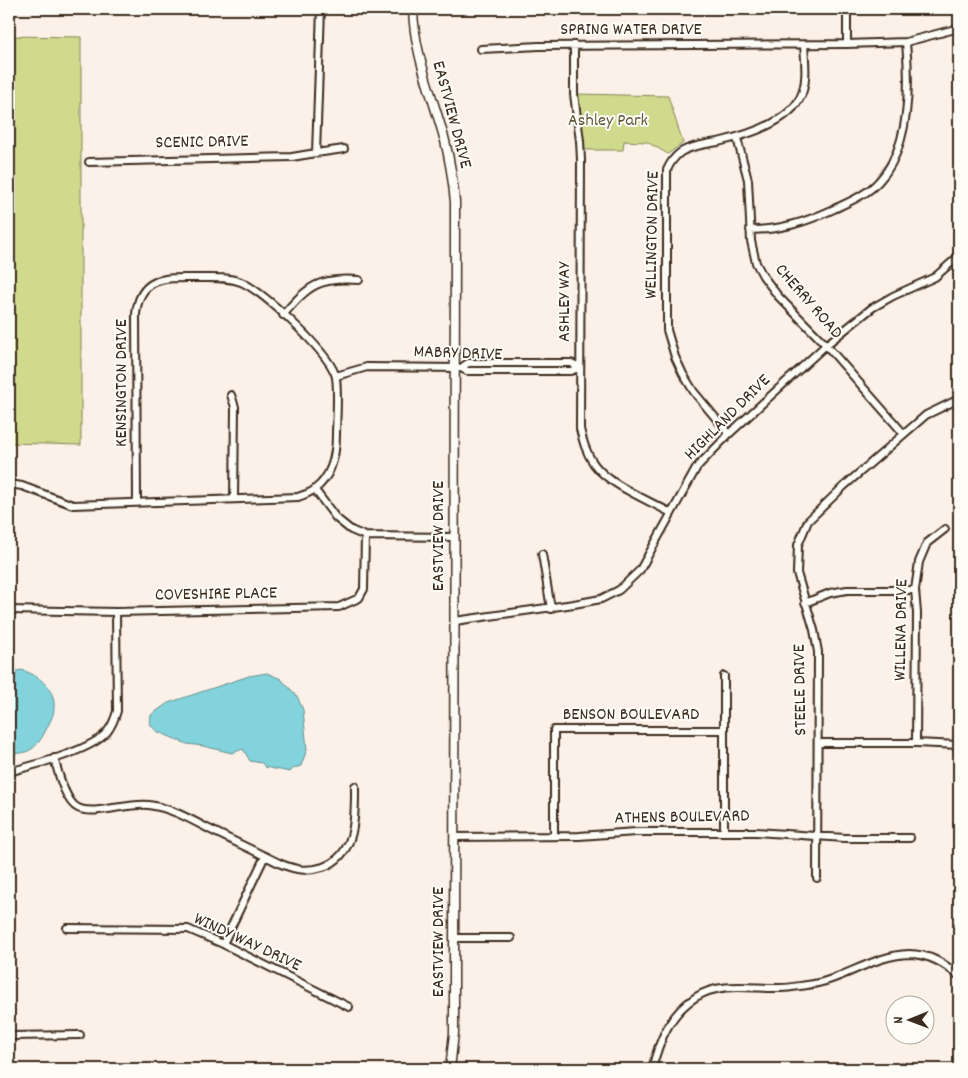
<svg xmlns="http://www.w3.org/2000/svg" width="968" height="1078" viewBox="0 0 968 1078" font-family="Dekko,sans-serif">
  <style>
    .green { fill: #cfda8d; stroke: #858256 }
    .water { fill: #82d3db; stroke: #668f8f }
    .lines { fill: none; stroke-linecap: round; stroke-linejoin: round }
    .minor-casing { stroke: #3b2a1e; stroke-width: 10 }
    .tertiary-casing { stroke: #3b2a1e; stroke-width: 11 }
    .minor { stroke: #fdfcf7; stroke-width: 6 }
    .tertiary { stroke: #fdfcf7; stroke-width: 8 }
    .labels { text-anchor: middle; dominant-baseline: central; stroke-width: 4; stroke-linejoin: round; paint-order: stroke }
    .street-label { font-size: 18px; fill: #3b2a1e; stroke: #fdfcf7 }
    .park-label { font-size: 18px; fill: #60563a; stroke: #fdfcf7 }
  </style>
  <rect width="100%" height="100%" fill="#fcf1e8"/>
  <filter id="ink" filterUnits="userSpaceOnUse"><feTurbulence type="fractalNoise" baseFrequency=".02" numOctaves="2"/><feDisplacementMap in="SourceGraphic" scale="10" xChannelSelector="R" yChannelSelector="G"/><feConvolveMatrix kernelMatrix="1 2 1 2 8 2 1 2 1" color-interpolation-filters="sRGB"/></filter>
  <g filter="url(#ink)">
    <path class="green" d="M 9,36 L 81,37 L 81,445 L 9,443 Z
      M 577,94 L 668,96 L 683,143 L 668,154 L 647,142 L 624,141 L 623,150 L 584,150 Z"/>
    <path class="water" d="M 21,670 C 38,674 56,689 54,708 C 54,716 49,723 46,730 C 42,738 36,748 28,751 C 22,754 15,753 9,753 L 9,673 Z
      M 267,673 L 281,679 L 297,696 L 303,710 L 307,749 L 301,766 L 294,768 L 290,772 L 265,767 L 262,763 L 250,761 L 243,749 L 232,753 L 203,746 L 187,744 L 156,731 L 150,724 L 151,715 L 168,703 L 249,676 Z"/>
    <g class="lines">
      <g class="minor-casing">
        <path id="minor" d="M 321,9 L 316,153 L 344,149
          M 847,44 L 847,9
          M 574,45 L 574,94 L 580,141 L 581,160 L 580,429 C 583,441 586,453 594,464 C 609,485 648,500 671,513
          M 481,49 L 539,46 L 847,44 L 906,42 L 959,28
          M 737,138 L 748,180 L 751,241 L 756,263 L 763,276 L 778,296 L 826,345 L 904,434
          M 89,162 L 292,157 L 316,153
          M 750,230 C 781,230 806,222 834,209 C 849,202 868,194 879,181 C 911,147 910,85 906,42
          M 283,315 C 309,285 319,277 359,280
          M 461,368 L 468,363 L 571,363 L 580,367
          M 336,376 L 367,367 L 461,368 L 467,371 L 571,371 L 580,367
          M 231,395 L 235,407 L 234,499
          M 729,434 L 694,392 L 683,374 L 675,357 L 667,330 L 667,170 C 670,163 674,157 681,152 C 691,146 706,144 718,142 C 744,136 787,124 800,98 C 808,83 805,61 804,45
          M 9,484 L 22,486 L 73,505 L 298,497 C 303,495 311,493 315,489 C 332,476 336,454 336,435 C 336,422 339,384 335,374 C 326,350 264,292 241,282 C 228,277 213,278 199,278 C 169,278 140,274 136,314 L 137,502
          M 315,490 L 336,518 L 351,530 L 365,536 L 454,537
          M 542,554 L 551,609
          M 805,603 L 830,593 L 847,590 L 915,590
          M 9,610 L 116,612 L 339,607 L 359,598 L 364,589 L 365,536
          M 455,621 L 574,604 L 601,599 L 619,590 L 640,570 L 697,467 L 729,434 L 826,345 L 872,308 L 893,296 L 935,277 L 959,256
          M 818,743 L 916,743 L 959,745
          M 916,743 L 917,613 L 915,590 L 919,562 L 927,543 L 945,529
          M 54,758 C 58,771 65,802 78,808 C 94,816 129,802 149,805 C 171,808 190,819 209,829 C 233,841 257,852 281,864 C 296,870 307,872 323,867 C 357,855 355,816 355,786
          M 9,772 C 33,765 91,751 107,732 C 112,726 115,718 117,711 L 116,612
          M 724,832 L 724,676
          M 554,836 L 554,730 L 724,730
          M 454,837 L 579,836 L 636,832 L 756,832 L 845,838 L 910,838
          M 817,878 L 818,652 L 814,630 L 797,573 L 798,545 L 808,521 L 843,487 L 926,415 L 959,399
          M 67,928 L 188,929 L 223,944 L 349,1007
          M 454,938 L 511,938
          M 223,944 L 265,856
          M 9,1036 L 80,1035
          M 652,1069 C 659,1041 670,1013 696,997 C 721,981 753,989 781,988 C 790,988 799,986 807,985 C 842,981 873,955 909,954 C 929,954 944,963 959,976"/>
      </g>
      <g class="tertiary-casing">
        <path id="tertiary" d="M 413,9 C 414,55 433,96 445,141 C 450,161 453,181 455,202 L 454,1007 L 454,1033 L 450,1069"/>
      </g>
      <use href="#minor" class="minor"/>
      <use href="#tertiary" class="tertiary"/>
    </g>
  </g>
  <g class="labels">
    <g class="street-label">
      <text x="631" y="30">SPRING WATER DRIVE</text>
      <text transform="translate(451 115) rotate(75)">EASTVIEW DRIVE</text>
      <text transform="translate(202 143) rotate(-1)">SCENIC DRIVE</text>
      <text transform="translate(653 235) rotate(-89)">WELLINGTON DRIVE</text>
      <text transform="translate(565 302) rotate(-90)">ASHLEY WAY</text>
      <text transform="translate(808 302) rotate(49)">CHERRY ROAD</text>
      <text transform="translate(458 354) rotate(2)">MABRY DRIVE</text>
      <text transform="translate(122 383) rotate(-90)">KENSINGTON DRIVE</text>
      <text transform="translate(728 418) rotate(-45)">HIGHLAND DRIVE</text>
      <text transform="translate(439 536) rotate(-90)">EASTVIEW DRIVE</text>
      <text transform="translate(216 595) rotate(-1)">COVESHIRE PLACE</text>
      <text transform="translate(902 630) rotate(-89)">WILLENA DRIVE</text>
      <text transform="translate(801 690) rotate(-91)">STEELE DRIVE</text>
      <text x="631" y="715">BENSON BOULEVARD</text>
      <text transform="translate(682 818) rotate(-1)">ATHENS BOULEVARD</text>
      <text transform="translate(439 942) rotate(-90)">EASTVIEW DRIVE</text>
      <text transform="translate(247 943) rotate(25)">WINDY WAY DRIVE</text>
    </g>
    <g class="park-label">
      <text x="608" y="121">Ashley Park</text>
    </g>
  </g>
  <rect width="968" height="1078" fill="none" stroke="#fdfcf7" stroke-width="30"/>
  <rect x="15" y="15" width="938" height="1048" fill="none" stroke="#3b2a1e" stroke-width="2" filter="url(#ink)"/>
  <g transform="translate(910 1020) rotate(269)"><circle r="24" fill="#fdfcf7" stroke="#afa8a0"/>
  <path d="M0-4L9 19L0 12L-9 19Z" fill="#3b2a1e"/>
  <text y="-8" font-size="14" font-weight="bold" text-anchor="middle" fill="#3b2a1e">N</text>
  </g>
</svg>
